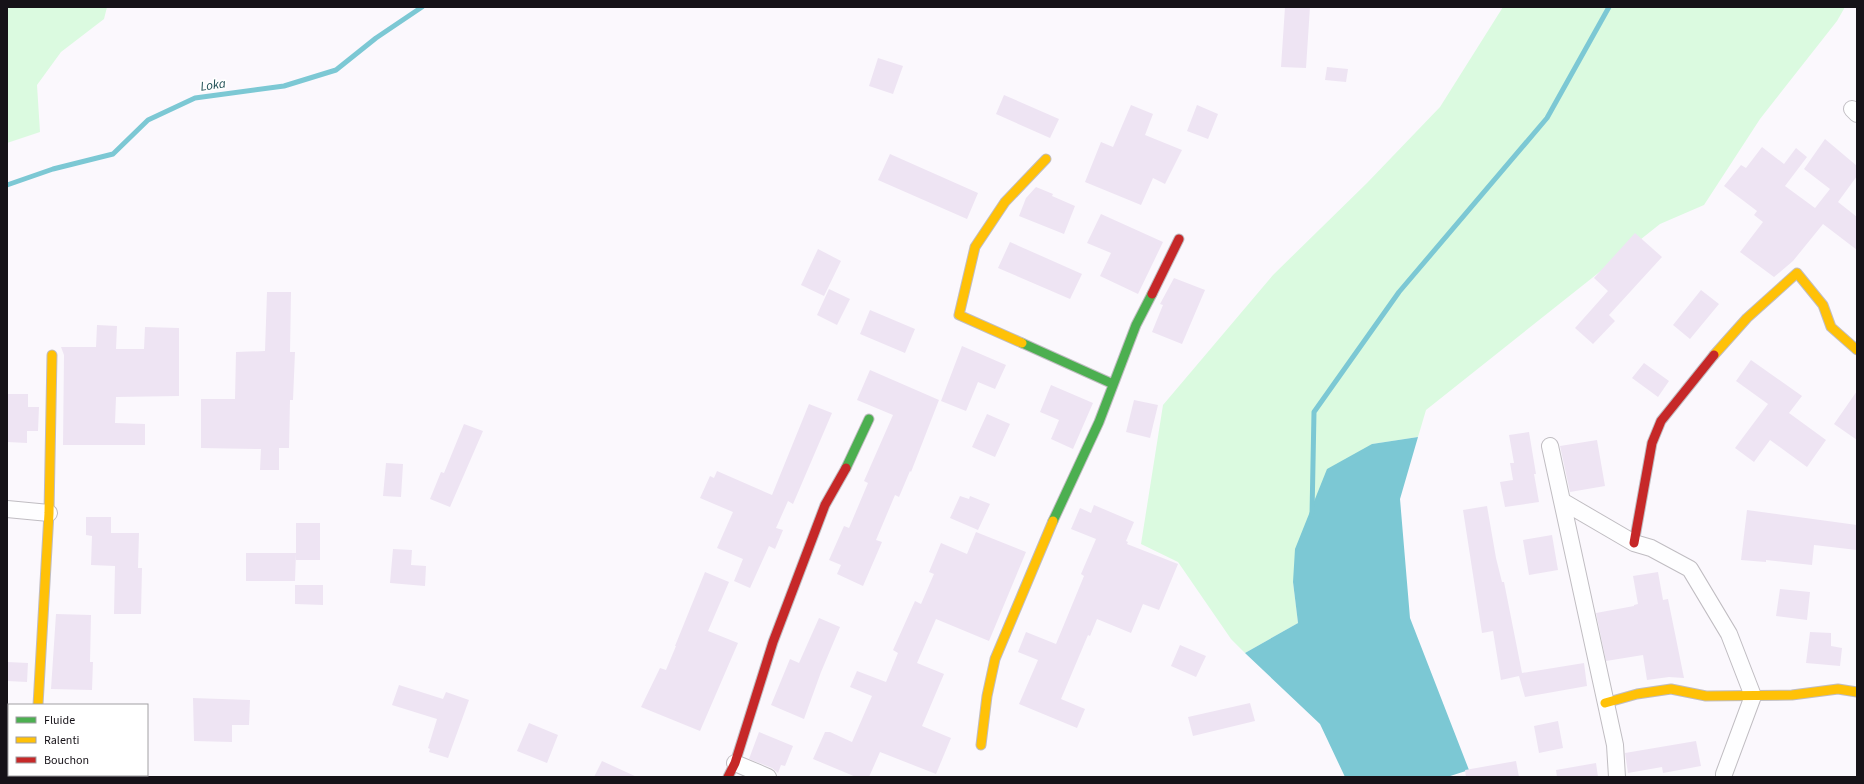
<svg xmlns="http://www.w3.org/2000/svg" width="1864" height="784" viewBox="0 0 1864 784" font-family="'Source Sans 3',sans-serif">
  <style>
    .green { fill: #dbfae0 }
    .water { fill: #7cc8d4 }
    .lines { fill: none; stroke-linecap: round; stroke-linejoin: round }
    .stream { stroke: #7cc8d4; stroke-width: 5 }
    .building { fill: #eee4f3 }
    .street-casing { stroke: #c0bdc2; stroke-width: 18 }
    .fast-casing { stroke: #c0bdc2; stroke-width: 11 }
    .slow-casing { stroke: #c0bdc2; stroke-width: 11 }
    .jam-casing { stroke: #c0bdc2; stroke-width: 11 }
    .street { stroke: #fefeff; stroke-width: 16 }
    .fast { stroke: #4caf50; stroke-width: 9 }
    .slow { stroke: #ffc107; stroke-width: 9 }
    .jam { stroke: #c62828; stroke-width: 9 }
    .labels { text-anchor: middle; dominant-baseline: central; stroke-width: 3.5; stroke-linejoin: round; paint-order: stroke }
    .water-label { font-size: 13px; font-style: italic; fill: #1c4c52; stroke: #fff }
  </style>
  <rect width="100%" height="100%" fill="#fbf8fd"/>
  <path class="green" d="M 7,7 L 107,7 L 104,19 L 61,52 L 37,85 L 40,132 L 7,143 Z
    M 1503,7 L 1845,7 L 1837,21 L 1760,119 L 1704,205 L 1660,224 L 1426,410 L 1418,437 L 1372,444 L 1293,582 L 1298,623 L 1245,653 L 1231,639 L 1178,562 L 1141,544 L 1163,405 L 1273,275 L 1367,183 L 1440,107 Z"/>
  <path class="water" d="M 1418,437 L 1400,499 L 1410,618 L 1469,770 L 1447,777 L 1345,777 L 1320,724 L 1245,653 L 1298,623 L 1293,582 L 1295,549 L 1327,469 L 1372,444 Z"/>
  <g class="lines">
    <path class="stream" d="M 7,185 L 53,169 L 113,154 L 148,120 L 195,98 L 284,86 L 336,70 L 376,38 L 422,7
      M 1312,515 L 1314,412 L 1399,292 L 1547,118 L 1609,7"/>
  </g>
  <path class="building" d="M 1285,7 L 1310,7 L 1306,68 L 1281,67 Z
    M 878,58 L 903,66 L 893,94 L 869,86 Z
    M 1327,67 L 1348,69 L 1346,82 L 1325,80 Z
    M 1004,95 L 1059,119 L 1050,138 L 996,114 Z
    M 1131,105 L 1153,114 L 1145,135 L 1182,150 L 1165,184 L 1153,178 L 1141,205 L 1085,182 L 1101,142 L 1113,147 Z
    M 1197,105 L 1218,114 L 1208,139 L 1187,131 Z
    M 1825,139 L 1857,166 L 1857,176 L 1838,202 L 1857,217 L 1857,250 L 1823,224 L 1793,261 L 1774,277 L 1740,252 L 1763,222 L 1754,215 L 1757,211 L 1724,186 L 1741,165 L 1746,168 L 1762,147 L 1784,164 L 1796,148 L 1807,157 L 1785,186 L 1815,208 L 1830,189 L 1804,169 Z
    M 890,154 L 978,193 L 967,219 L 878,180 Z
    M 1036,187 L 1053,194 L 1052,196 L 1075,206 L 1064,234 L 1019,216 L 1026,198 Z
    M 1101,214 L 1163,242 L 1138,294 L 1100,276 L 1111,253 L 1087,243 Z
    M 1635,233 L 1662,257 L 1609,315 L 1615,321 L 1593,344 L 1575,328 L 1608,291 L 1594,278 Z
    M 1010,242 L 1082,274 L 1070,299 L 998,268 Z
    M 818,249 L 841,261 L 824,296 L 801,285 Z
    M 1174,278 L 1205,290 L 1182,344 L 1152,332 L 1163,305 L 1160,304 Z
    M 829,289 L 850,299 L 837,325 L 817,315 Z
    M 1701,290 L 1719,304 L 1690,339 L 1673,325 Z
    M 267,292 L 291,292 L 290,352 L 295,352 L 293,400 L 290,400 L 289,448 L 279,448 L 279,470 L 260,470 L 261,449 L 201,448 L 201,399 L 235,399 L 236,352 L 265,351 Z
    M 870,310 L 915,329 L 905,353 L 860,334 Z
    M 97,325 L 117,326 L 116,349 L 144,349 L 145,327 L 179,328 L 179,396 L 116,397 L 115,423 L 145,424 L 145,445 L 63,445 L 64,355 L 61,347 L 96,347 Z
    M 962,346 L 1006,365 L 995,389 L 978,382 L 966,411 L 941,401 Z
    M 1751,360 L 1802,396 L 1789,413 L 1826,440 L 1807,467 L 1770,440 L 1754,462 L 1735,448 L 1768,404 L 1736,381 Z
    M 1644,363 L 1669,381 L 1658,397 L 1632,378 Z
    M 870,370 L 939,400 L 911,472 L 910,471 L 899,497 L 895,495 L 876,540 L 882,542 L 863,586 L 837,574 L 841,565 L 829,560 L 844,526 L 849,528 L 868,483 L 864,481 L 893,415 L 857,400 Z
    M 1051,385 L 1093,403 L 1073,449 L 1051,439 L 1059,420 L 1040,412 Z
    M 1857,391 L 1857,440 L 1834,424 Z
    M 7,394 L 28,394 L 28,407 L 39,407 L 38,431 L 27,431 L 27,443 L 7,442 Z
    M 1134,400 L 1158,405 L 1150,438 L 1126,432 Z
    M 809,404 L 832,413 L 793,504 L 788,501 L 776,528 L 783,530 L 775,549 L 769,546 L 750,588 L 734,581 L 743,559 L 717,548 L 733,512 L 700,498 L 710,476 L 714,478 L 717,471 L 772,495 Z
    M 987,414 L 1010,424 L 995,457 L 972,447 Z
    M 464,424 L 483,431 L 450,507 L 430,499 L 441,472 L 444,473 Z
    M 1529,432 L 1536,474 L 1534,474 L 1539,502 L 1505,507 L 1500,482 L 1513,480 L 1510,463 L 1514,463 L 1509,435 Z
    M 1597,440 L 1605,486 L 1570,492 L 1560,446 Z
    M 386,463 L 403,464 L 401,497 L 383,496 Z
    M 960,496 L 969,499 L 970,496 L 990,504 L 978,530 L 950,518 Z
    M 1094,505 L 1134,522 L 1126,541 L 1128,542 L 1127,544 L 1178,564 L 1159,610 L 1143,604 L 1131,633 L 1097,619 L 1090,636 L 1088,635 L 1061,699 L 1085,709 L 1077,728 L 1019,704 L 1038,660 L 1018,652 L 1026,632 L 1056,644 L 1084,576 L 1081,574 L 1096,539 L 1071,529 L 1080,508 L 1091,513 Z
    M 1487,506 L 1496,558 L 1502,582 L 1504,582 L 1522,673 L 1584,663 L 1587,686 L 1525,697 L 1519,676 L 1501,680 L 1493,631 L 1482,633 L 1463,510 Z
    M 1747,510 L 1857,525 L 1857,550 L 1814,545 L 1812,565 L 1766,560 L 1766,562 L 1741,560 Z
    M 86,517 L 111,517 L 111,533 L 139,533 L 138,568 L 142,568 L 141,614 L 114,614 L 115,566 L 91,565 L 92,536 L 86,535 Z
    M 296,523 L 320,523 L 320,560 L 296,560 Z
    M 976,532 L 1026,552 L 989,641 L 936,619 L 917,663 L 944,674 L 922,726 L 951,738 L 936,774 L 880,752 L 869,777 L 856,777 L 813,759 L 825,732 L 830,732 L 852,742 L 872,696 L 850,687 L 857,671 L 886,682 L 898,653 L 893,650 L 915,601 L 921,604 L 934,574 L 929,572 L 941,543 L 967,554 Z
    M 1552,535 L 1558,570 L 1529,575 L 1523,540 Z
    M 393,549 L 412,550 L 411,565 L 426,566 L 425,586 L 390,583 Z
    M 246,553 L 296,553 L 295,581 L 246,581 Z
    M 705,572 L 729,582 L 708,631 L 738,643 L 700,731 L 641,707 L 660,668 L 666,670 L 676,646 L 675,646 Z
    M 1658,572 L 1663,600 L 1668,599 L 1684,678 L 1669,677 L 1647,680 L 1643,655 L 1606,661 L 1596,613 L 1634,606 L 1634,605 L 1638,604 L 1633,576 Z
    M 295,585 L 323,585 L 323,605 L 295,604 Z
    M 1780,589 L 1810,592 L 1807,620 L 1776,616 Z
    M 56,614 L 91,615 L 90,662 L 93,662 L 92,690 L 51,689 Z
    M 819,618 L 840,627 L 821,672 L 804,719 L 771,705 L 790,659 L 799,663 Z
    M 1810,632 L 1831,633 L 1831,646 L 1842,648 L 1840,666 L 1806,663 Z
    M 1180,645 L 1206,656 L 1196,677 L 1171,666 Z
    M 7,662 L 28,663 L 27,682 L 7,681 Z
    M 399,685 L 443,699 L 446,692 L 469,700 L 448,758 L 429,752 L 430,749 L 428,748 L 437,719 L 392,705 Z
    M 193,698 L 250,700 L 249,725 L 232,725 L 232,742 L 194,741 Z
    M 1250,703 L 1255,721 L 1193,736 L 1188,717 Z
    M 1558,721 L 1563,748 L 1539,753 L 1534,726 Z
    M 529,723 L 558,735 L 547,763 L 517,751 Z
    M 759,732 L 793,746 L 785,766 L 781,765 L 778,773 L 772,768 L 749,759 Z
    M 1696,741 L 1701,766 L 1663,773 L 1662,767 L 1628,773 L 1625,753 Z
    M 602,761 L 637,777 L 594,777 Z
    M 1516,761 L 1519,777 L 1466,777 L 1465,770 Z
    M 1596,763 L 1598,777 L 1557,777 L 1556,770 Z"/>
  <g class="lines">
    <g class="street-casing">
      <path id="street" d="M 1852,109 L 1857,114
        M 1550,446 L 1615,745 L 1617,777
        M 1562,501 L 1634,543 L 1651,548 L 1690,569 L 1729,634 L 1753,696 L 1724,774 L 1724,777
        M 7,509 L 49,513
        M 7,727 L 9,727
        M 735,763 L 768,777
        M 41,777 L 41,775"/>
    </g>
    <g class="fast-casing">
      <path id="fast" d="M 1022,343 L 1113,384
        M 846,468 L 869,419
        M 1053,521 L 1099,422 L 1136,325 L 1152,294"/>
    </g>
    <g class="slow-casing">
      <path id="slow" d="M 1022,343 L 959,315 L 975,247 L 1005,202 L 1046,159
        M 1714,355 L 1747,318 L 1797,273 L 1823,305 L 1831,327 L 1857,350
        M 1605,703 L 1637,694 L 1671,689 L 1706,696 L 1792,695 L 1838,689 L 1857,692
        M 38,705 L 49,513 L 52,355
        M 981,745 L 987,696 L 995,659 L 1053,521"/>
    </g>
    <g class="jam-casing">
      <path id="jam" d="M 1152,294 L 1179,239
        M 1634,543 L 1652,443 L 1661,421 L 1714,355
        M 728,777 L 735,763 L 773,642 L 825,505 L 846,468"/>
    </g>
    <use href="#street" class="street"/>
    <use href="#fast" class="fast"/>
    <use href="#slow" class="slow"/>
    <use href="#jam" class="jam"/>
  </g>
  <g class="labels">
    <g class="water-label">
      <text transform="translate(213 85) rotate(-8)">Loka</text>
    </g>
  </g>
  <rect width="1864" height="784" fill="none" stroke="#161218" stroke-width="16"/>
  <rect x="8" y="704" width="140" height="72" fill="#ffffff" stroke="#a2a0a3"/>
  <rect x="16" y="717" width="20" height="6" fill="#4caf50" stroke="#a2a0a3"/>
  <text x="44" y="724" font-size="12" fill="#161218">Fluide</text>
  <rect x="16" y="737" width="20" height="6" fill="#ffc107" stroke="#a2a0a3"/>
  <text x="44" y="744" font-size="12" fill="#161218">Ralenti</text>
  <rect x="16" y="757" width="20" height="6" fill="#c62828" stroke="#a2a0a3"/>
  <text x="44" y="764" font-size="12" fill="#161218">Bouchon</text>
</svg>
